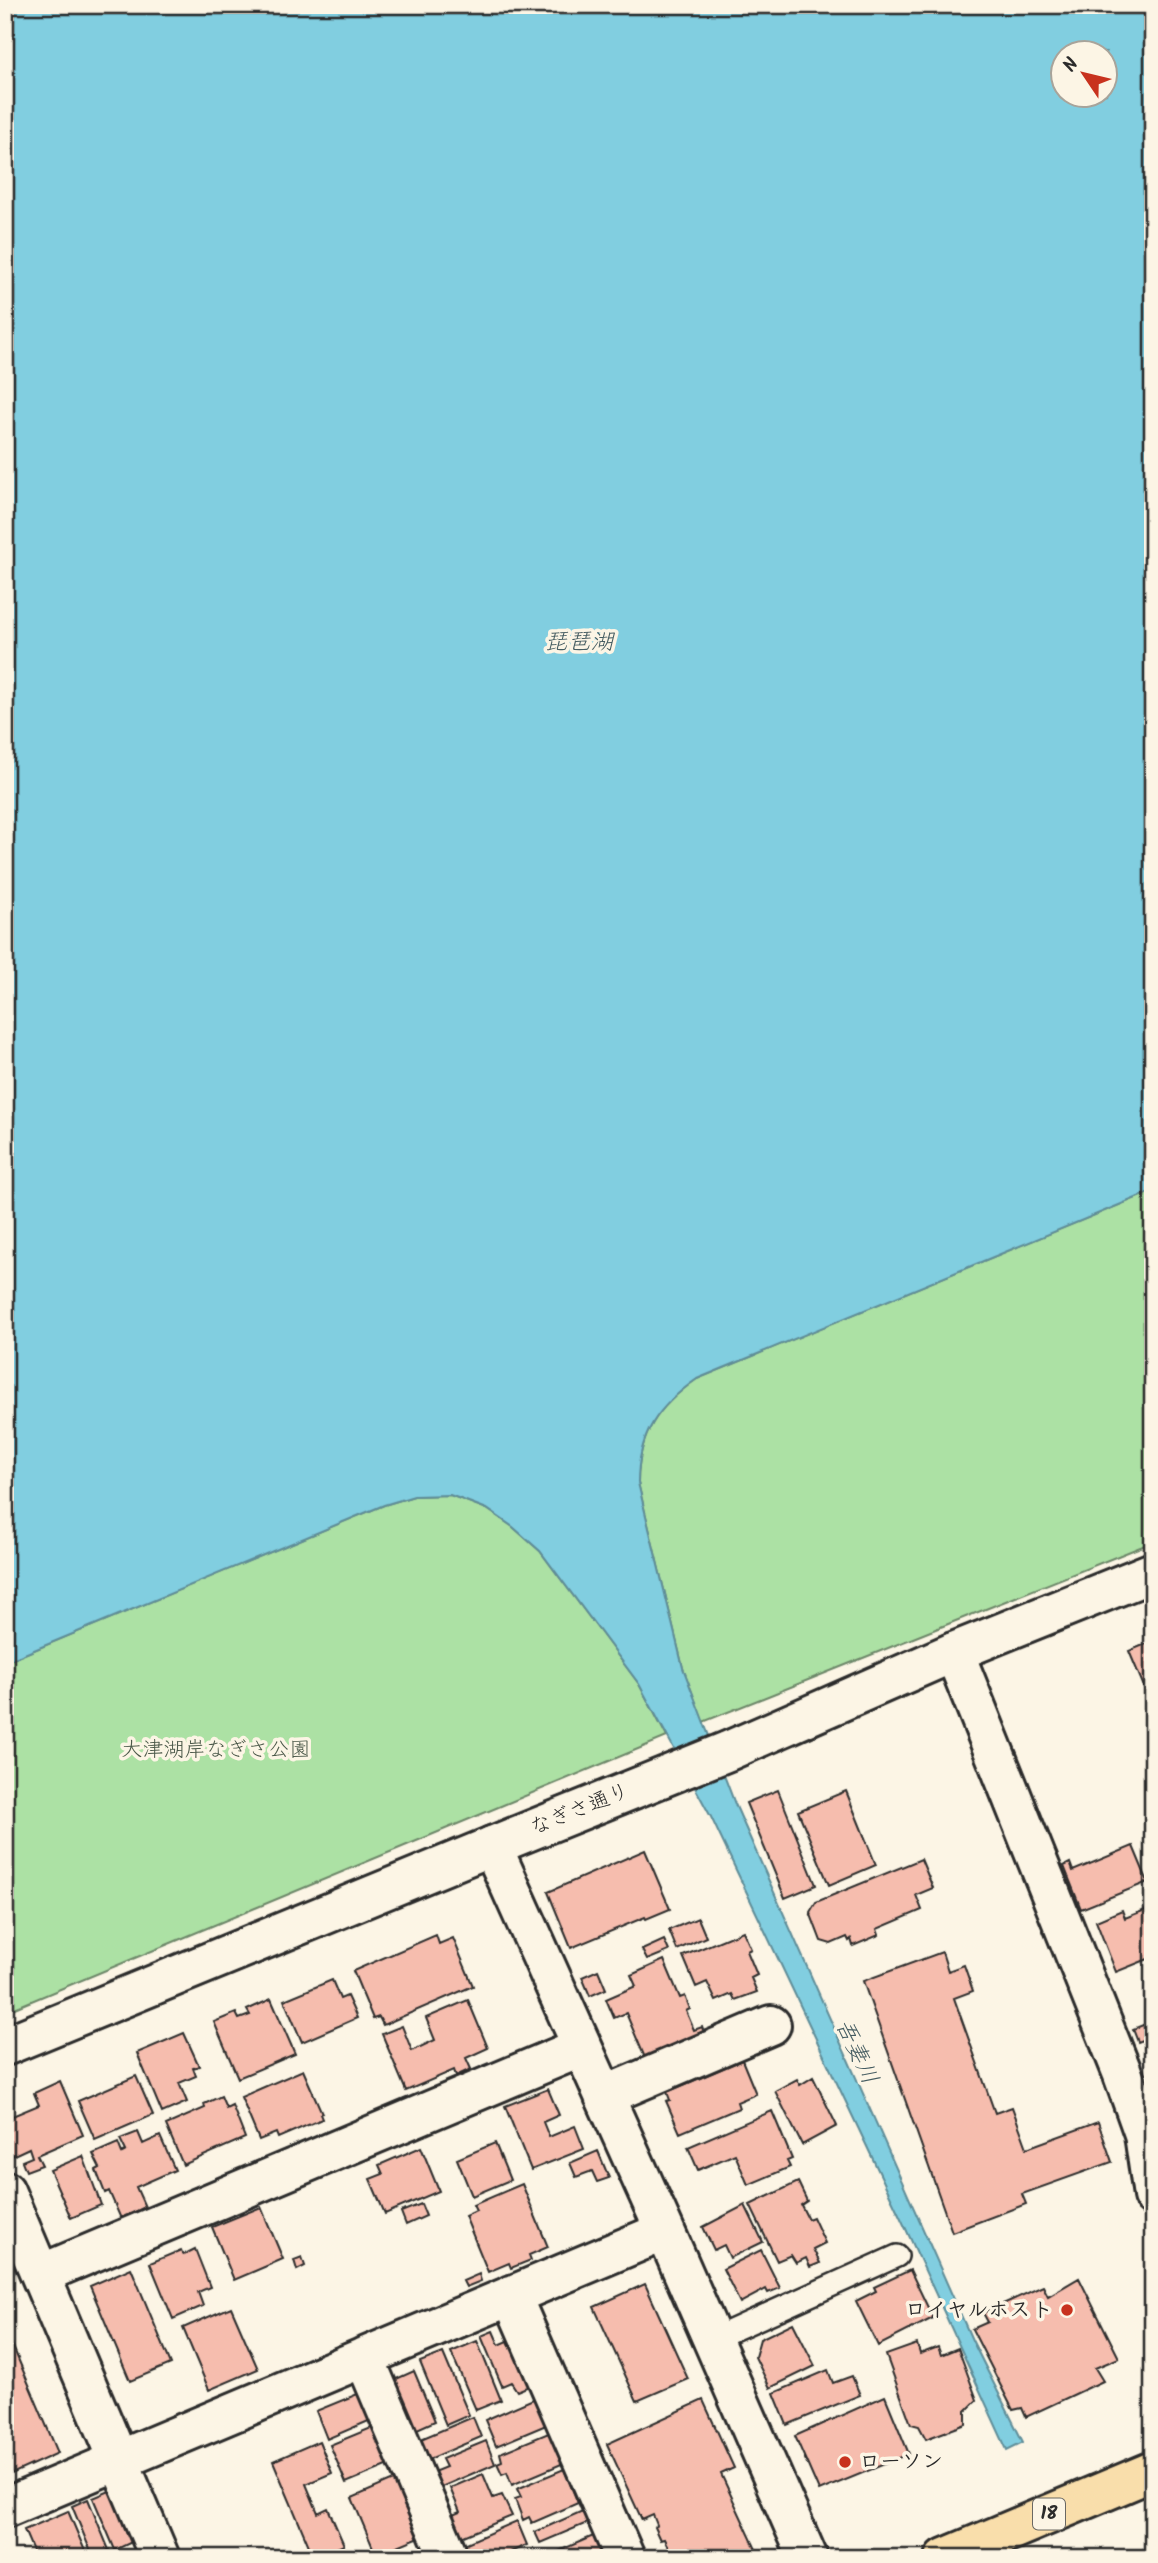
<svg xmlns="http://www.w3.org/2000/svg" width="1158" height="2563" viewBox="0 0 1158 2563" font-family="Kalam,'Klee One',sans-serif">
  <style>
    .green { fill: #ace1a4; stroke: #6c8668; stroke-width: 2 }
    .water { fill: #81cee0; stroke: #5f8d98; stroke-width: 2; fill-rule: evenodd }
    .building { fill: #f6bdae; stroke: #2b2b2b; stroke-width: 2 }
    .lines { fill: none; stroke-linecap: round; stroke-linejoin: round }
    .lane-casing { stroke: #2b2b2b; stroke-width: 26 }
    .street-casing { stroke: #2b2b2b; stroke-width: 44 }
    .secondary-casing { stroke: #2b2b2b; stroke-width: 44 }
    .primary-casing { stroke: #2b2b2b; stroke-width: 44 }
    .lane { stroke: #fcf5e5; stroke-width: 21 }
    .street { stroke: #fcf5e5; stroke-width: 38 }
    .secondary { stroke: #fcf5e5; stroke-width: 38 }
    .primary { stroke: #f9deab; stroke-width: 38 }
    .rail { stroke: #2b2b2b; stroke-width: 5; stroke-dasharray: 10 5; stroke-linecap: butt }
    .poi-dot { fill: #c8321e; stroke: #fcf5e5; stroke-width: 2.5 }
    .labels { text-anchor: middle; dominant-baseline: central; stroke-width: 7; stroke-linejoin: round; paint-order: stroke }
    .shield { fill: #fcf5e5; stroke: #6a6863; stroke-width: 2 }
    .shield-label { font-size: 19px; font-weight: bold; fill: #2b2b2b }
    .park-label { font-size: 21px; fill: #4b5849; stroke: #fcf5e5 }
    .street-label { font-size: 21px; fill: #2b2b2b; stroke: #fcf5e5 }
    .poi-label { font-size: 21px; font-weight: bold; fill: #2b2b2b; stroke: #fcf5e5; text-anchor: end }
    .water-label { font-size: 23px; font-style: italic; fill: #455c61; stroke: #fcf5e5 }
  </style>
  <rect width="100%" height="100%" fill="#fcf5e5"/>
  <filter id="ink" filterUnits="userSpaceOnUse"><feTurbulence type="fractalNoise" baseFrequency=".0143" numOctaves="2"/><feDisplacementMap in="SourceGraphic" scale="14" xChannelSelector="R" yChannelSelector="G"/><feConvolveMatrix kernelMatrix="1 2 1 2 8 2 1 2 1" color-interpolation-filters="sRGB"/></filter>
  <g filter="url(#ink)">
    <path class="green" d="M 1153,1191 L 1153,1542 L 703,1722 L 683,1668 L 638,1483 C 638,1434 658,1406 697,1379 Z
      M 450,1495 L 487,1509 L 513,1527 L 540,1551 L 639,1684 L 667,1737 L 5,2012 L 5,1662 L 384,1505 L 414,1496 Z"/>
    <path class="water" d="M 5,5 L 1153,5 L 1153,1191 L 697,1379 C 658,1406 638,1434 638,1483 L 683,1668 L 735,1804 L 972,2340 L 1023,2442 L 1007,2450 L 906,2229 L 711,1817 L 639,1684 L 540,1551 L 513,1527 L 487,1509 L 450,1495 L 414,1496 L 384,1505 L 5,1662 ZM 1064,52 L 1106,52 L 1106,94 L 1064,94 Z"/>
    <path class="building" d="M 1153,1641 L 1153,1708 L 1129,1651 Z
      M 778,1790 L 816,1885 L 785,1898 L 746,1803 Z
      M 846,1791 L 876,1865 L 829,1885 L 798,1811 Z
      M 1133,1846 L 1148,1882 L 1081,1909 L 1064,1866 L 1070,1863 L 1073,1871 Z
      M 645,1850 L 670,1909 L 646,1919 L 645,1917 L 571,1948 L 548,1892 Z
      M 921,1859 L 933,1888 L 916,1895 L 922,1910 L 877,1929 L 879,1935 L 853,1946 L 851,1939 L 849,1941 L 847,1937 L 831,1944 L 821,1941 L 810,1912 L 816,1902 Z
      M 1153,1907 L 1153,1957 L 1116,1972 L 1096,1921 L 1122,1910 L 1125,1918 Z
      M 698,1918 L 706,1937 L 677,1950 L 669,1930 Z
      M 743,1931 L 751,1949 L 747,1951 L 757,1975 L 751,1978 L 757,1992 L 735,2000 L 732,1994 L 716,2001 L 707,1982 L 696,1987 L 683,1956 Z
      M 436,1935 L 439,1944 L 453,1938 L 473,1986 L 383,2025 L 379,2017 L 373,2019 L 353,1971 Z
      M 664,1940 L 669,1951 L 647,1960 L 642,1950 Z
      M 942,1952 L 948,1971 L 964,1965 L 973,1991 L 954,1998 L 995,2113 L 1012,2107 L 1027,2148 L 1098,2122 L 1112,2162 L 1022,2194 L 1026,2204 L 952,2232 L 863,1981 Z
      M 664,1960 L 680,1998 L 685,1996 L 690,2009 L 686,2011 L 694,2030 L 702,2027 L 704,2033 L 645,2058 L 626,2013 L 614,2018 L 606,1999 L 636,1986 L 631,1975 Z
      M 598,1970 L 606,1989 L 590,1996 L 582,1977 Z
      M 332,1980 L 340,1999 L 347,1996 L 357,2018 L 302,2042 L 284,2000 Z
      M 271,1999 L 295,2054 L 238,2078 L 214,2022 L 236,2013 L 239,2019 L 250,2015 L 247,2010 Z
      M 468,2000 L 488,2048 L 466,2058 L 471,2069 L 456,2076 L 454,2070 L 406,2091 L 382,2034 L 402,2026 L 412,2051 L 435,2040 L 426,2018 Z
      M 1153,2021 L 1153,2036 L 1138,2042 L 1133,2029 Z
      M 184,2033 L 199,2066 L 193,2068 L 196,2076 L 179,2083 L 187,2102 L 162,2113 L 137,2053 Z
      M 742,2060 L 756,2094 L 737,2102 L 739,2108 L 680,2133 L 666,2101 L 670,2100 L 667,2092 Z
      M 303,2070 L 322,2113 L 320,2114 L 322,2119 L 278,2138 L 276,2133 L 259,2140 L 241,2097 Z
      M 136,2076 L 153,2115 L 95,2140 L 78,2101 Z
      M 813,2077 L 837,2126 L 802,2145 L 775,2091 L 797,2079 L 800,2085 Z
      M 60,2081 L 83,2135 L 37,2155 L 42,2165 L 26,2171 L 22,2161 L 32,2157 L 29,2148 L 12,2156 L 5,2141 L 5,2108 L 10,2117 L 39,2105 L 34,2093 Z
      M 548,2089 L 559,2115 L 543,2122 L 549,2137 L 575,2126 L 584,2149 L 531,2170 L 505,2106 Z
      M 221,2096 L 226,2108 L 232,2105 L 245,2138 L 183,2165 L 166,2125 L 205,2108 L 204,2104 Z
      M 772,2111 L 792,2159 L 787,2161 L 790,2167 L 748,2185 L 735,2154 L 698,2170 L 688,2147 Z
      M 138,2132 L 143,2144 L 160,2136 L 175,2170 L 136,2187 L 145,2207 L 121,2219 L 109,2191 L 105,2193 L 96,2170 L 100,2168 L 93,2154 L 118,2143 L 122,2153 L 126,2151 L 120,2139 Z
      M 495,2143 L 510,2180 L 472,2196 L 457,2159 Z
      M 421,2147 L 439,2191 L 385,2214 L 370,2179 L 383,2174 L 379,2165 Z
      M 598,2151 L 609,2178 L 597,2182 L 592,2171 L 576,2177 L 570,2163 Z
      M 83,2156 L 101,2205 L 71,2218 L 50,2170 Z
      M 798,2182 L 807,2201 L 801,2205 L 808,2219 L 813,2217 L 825,2243 L 813,2249 L 820,2263 L 810,2267 L 806,2258 L 796,2263 L 791,2255 L 777,2261 L 750,2205 Z
      M 522,2184 L 548,2247 L 529,2255 L 531,2260 L 511,2268 L 509,2263 L 488,2272 L 465,2216 L 476,2211 L 473,2205 Z
      M 421,2204 L 426,2216 L 406,2225 L 401,2212 Z
      M 745,2205 L 763,2242 L 730,2258 L 724,2245 L 714,2250 L 703,2227 Z
      M 261,2207 L 283,2259 L 234,2280 L 212,2227 Z
      M 195,2249 L 210,2287 L 198,2292 L 203,2306 L 173,2319 L 150,2263 L 181,2250 L 183,2255 Z
      M 761,2250 L 780,2288 L 768,2293 L 766,2289 L 740,2303 L 723,2269 Z
      M 302,2257 L 305,2266 L 297,2270 L 294,2260 Z
      M 131,2268 L 171,2364 L 130,2381 L 90,2286 Z
      M 910,2270 L 933,2318 L 878,2346 L 856,2301 L 876,2291 L 874,2287 Z
      M 479,2274 L 481,2281 L 466,2287 L 463,2281 Z
      M 1079,2278 L 1119,2358 L 1095,2368 L 1103,2381 L 1026,2417 L 1022,2408 L 1013,2410 L 972,2329 L 988,2322 L 983,2313 L 1043,2286 L 1048,2296 Z
      M 645,2284 L 688,2379 L 637,2401 L 594,2307 Z
      M 231,2307 L 258,2369 L 209,2390 L 183,2328 Z
      M 793,2323 L 815,2366 L 770,2388 L 755,2357 L 760,2339 Z
      M 5,2328 L 58,2453 L 5,2477 Z
      M 493,2331 L 499,2345 L 515,2338 L 534,2384 L 517,2391 L 511,2382 L 502,2386 L 481,2336 Z
      M 477,2341 L 501,2400 L 476,2410 L 451,2352 Z
      M 917,2344 L 920,2354 L 938,2347 L 941,2355 L 958,2348 L 977,2400 L 966,2411 L 966,2424 L 926,2439 L 919,2426 L 911,2424 L 886,2355 Z
      M 443,2353 L 469,2415 L 446,2425 L 420,2362 Z
      M 828,2370 L 833,2383 L 852,2376 L 860,2395 L 787,2425 L 774,2393 Z
      M 414,2371 L 435,2421 L 415,2430 L 394,2380 Z
      M 360,2393 L 371,2420 L 327,2439 L 316,2411 Z
      M 540,2396 L 551,2423 L 496,2446 L 485,2420 Z
      M 885,2396 L 909,2454 L 819,2491 L 795,2436 Z
      M 703,2400 L 734,2468 L 721,2474 L 760,2558 L 673,2558 L 664,2539 L 660,2540 L 654,2527 L 657,2525 L 653,2515 L 642,2520 L 607,2444 Z
      M 473,2417 L 481,2437 L 425,2461 L 416,2441 Z
      M 376,2426 L 392,2464 L 346,2483 L 330,2445 Z
      M 551,2432 L 564,2463 L 512,2485 L 507,2472 L 502,2474 L 497,2463 L 502,2461 L 500,2453 Z
      M 319,2441 L 332,2473 L 306,2484 L 318,2513 L 328,2508 L 344,2545 L 314,2558 L 273,2461 Z
      M 486,2441 L 495,2464 L 432,2491 L 426,2475 L 446,2467 L 442,2459 Z
      M 564,2469 L 578,2503 L 532,2523 L 529,2517 L 523,2520 L 515,2499 L 521,2497 L 517,2489 Z
      M 483,2474 L 493,2498 L 502,2495 L 512,2516 L 459,2538 L 450,2516 L 460,2512 L 450,2488 Z
      M 398,2478 L 422,2536 L 376,2555 L 352,2498 Z
      M 112,2490 L 134,2541 L 115,2550 L 93,2498 Z
      M 88,2499 L 109,2550 L 93,2557 L 72,2506 Z
      M 587,2509 L 592,2521 L 540,2543 L 535,2532 Z
      M 68,2511 L 88,2558 L 36,2558 L 24,2530 Z
      M 517,2521 L 527,2545 L 496,2558 L 468,2558 L 462,2545 Z
      M 598,2534 L 608,2558 L 548,2558 L 547,2556 Z"/>
    <g class="lines">
      <g class="lane-casing">
        <path id="lane" d="M 713,2339 L 897,2256"/>
      </g>
      <g class="street-casing">
        <path id="street" d="M 954,1652 L 1122,2072 L 1144,2134 L 1153,2196
          M 492,1846 L 665,2231 L 808,2558
          M 604,2096 L 771,2025
          M 5,2191 L 160,2558
          M 41,2274 L 582,2047
          M 511,2295 L 625,2558
          M 364,2357 L 449,2558
          M 5,2508 L 665,2231"/>
      </g>
      <g class="secondary-casing">
        <path id="secondary" d="M 5,2046 L 492,1846 L 728,1751 L 954,1652 L 1153,1572"/>
      </g>
      <g class="primary-casing">
        <path id="primary" d="M 945,2558 L 1153,2471"/>
      </g>
      <use href="#lane" class="lane"/>
      <use href="#street" class="street"/>
      <use href="#secondary" class="secondary"/>
      <use href="#primary" class="primary"/>
      <path class="rail" d="M 1148,2558 L 1153,2556"/>
    </g>
  </g>
  <g class="poi-dot">
    <circle cx="1067" cy="2310" r="7"/>
    <circle cx="845" cy="2462" r="7"/>
  </g>
  <g class="labels">
    <rect class="shield" x="1033" y="2498.5" width="32" height="31" rx="5"/>
    <g class="shield-label">
      <text x="1049" y="2514">18</text>
    </g>
    <g class="park-label">
      <text x="216" y="1750">大津湖岸なぎさ公園</text>
    </g>
    <g class="street-label">
      <text transform="translate(580 1810) rotate(-22)">なぎさ通り</text>
    </g>
    <g class="poi-label">
      <text x="1053" y="2310">ロイヤルホスト</text>
      <text x="859" y="2462" text-anchor="start">ローソン</text>
    </g>
    <g class="water-label">
      <text x="579" y="643">琵琶湖</text>
      <text transform="translate(856 2052) rotate(65)">吾妻川</text>
    </g>
  </g>
  <rect width="1158" height="2563" fill="none" stroke="#fcf5e5" stroke-width="28"/>
  <rect x="14" y="14" width="1130" height="2535" fill="none" stroke="#2b2b2b" stroke-width="2.5" filter="url(#ink)"/>
  <g transform="translate(1084 74) rotate(305)"><circle r="33" fill="#fcf5e5" stroke="#a8a49b" stroke-width="2"/>
  <path d="M0-5L12 26L0 18L-12 26Z" fill="#c8321e"/>
  <text y="-10" font-size="19" font-weight="bold" text-anchor="middle" fill="#2b2b2b">N</text>
  </g>
</svg>
